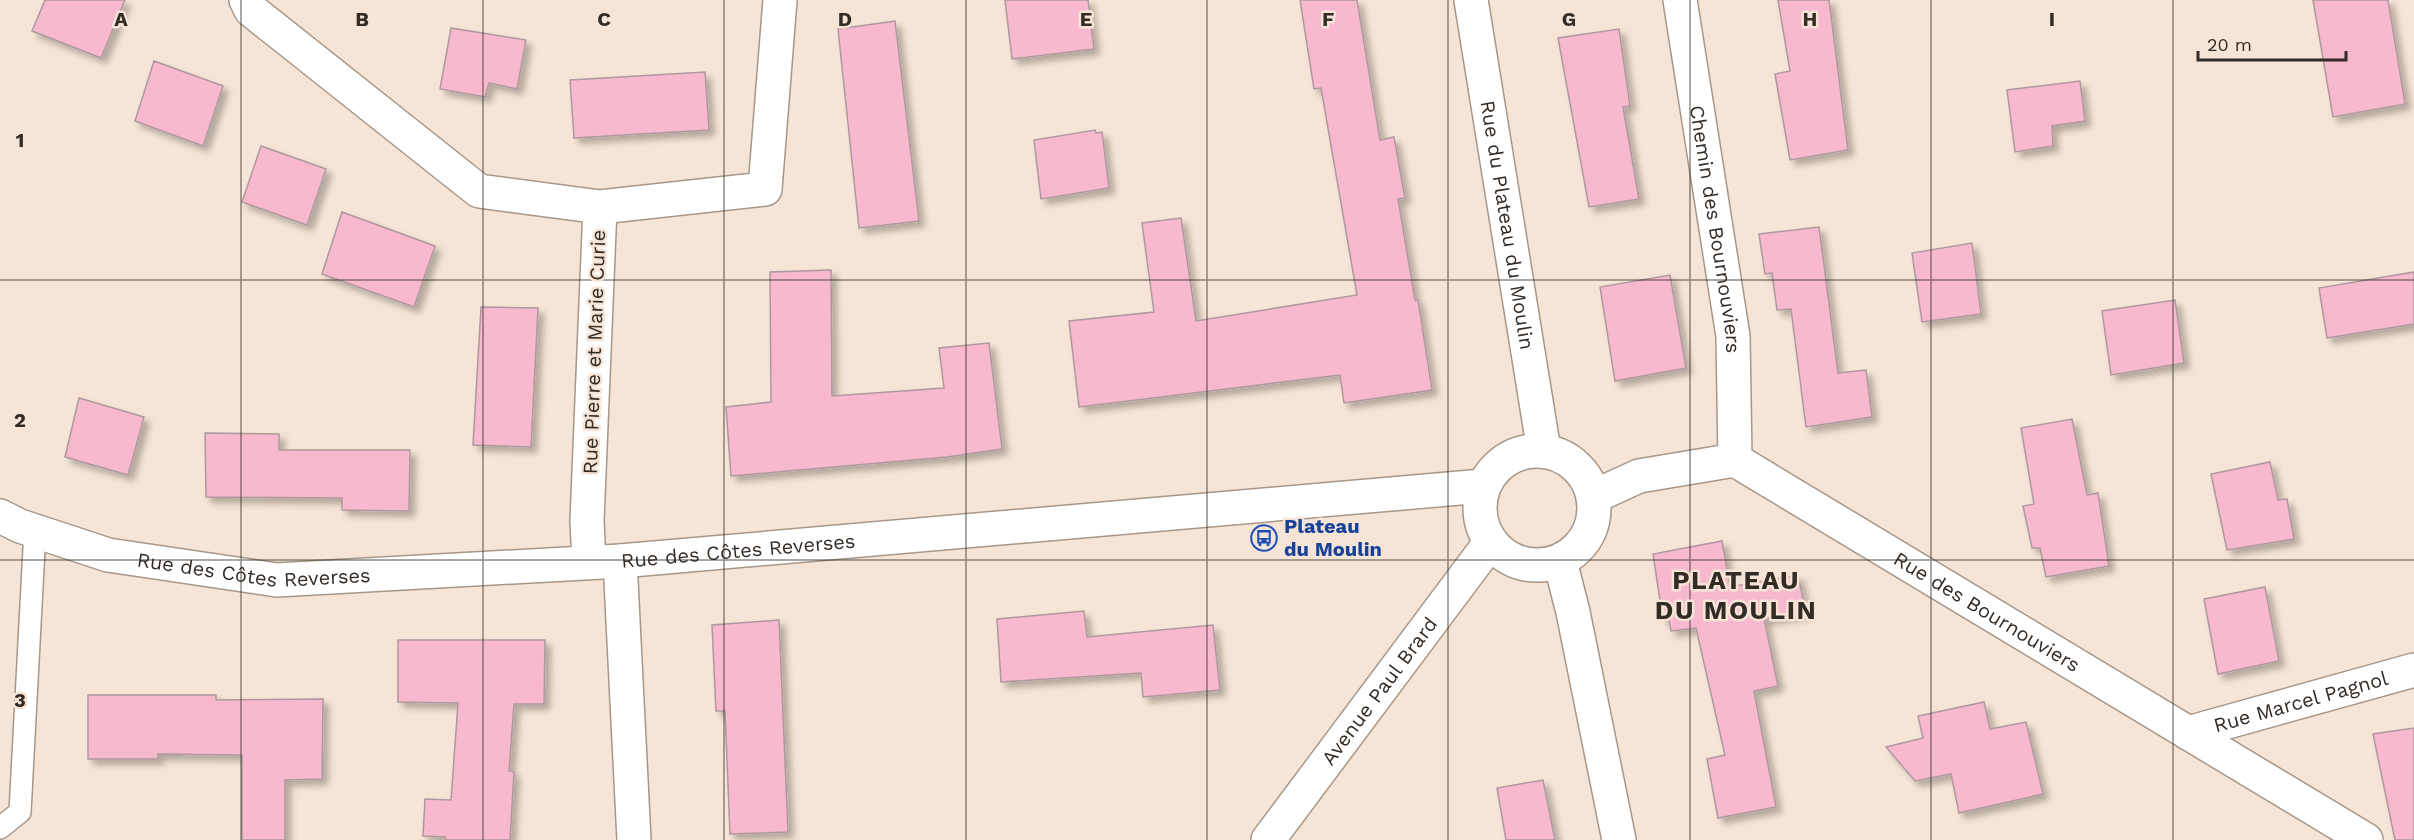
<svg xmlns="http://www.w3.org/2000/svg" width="2414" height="840" viewBox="0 0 2414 840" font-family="'Work Sans',sans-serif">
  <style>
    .building { fill: #f8b8ce; stroke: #ae989f; stroke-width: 1.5; filter: url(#shadow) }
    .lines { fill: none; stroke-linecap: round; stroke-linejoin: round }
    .lane-casing { stroke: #a79789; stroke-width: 24 }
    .street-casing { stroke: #a79789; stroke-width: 36 }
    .lane { stroke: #fff; stroke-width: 21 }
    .street { stroke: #fff; stroke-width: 33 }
    .grid { fill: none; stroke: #322b26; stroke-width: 1.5; stroke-opacity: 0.55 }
    .labels { text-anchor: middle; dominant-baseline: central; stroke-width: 5; stroke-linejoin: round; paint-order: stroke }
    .street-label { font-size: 20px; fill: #322b26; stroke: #f6e5d6 }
    .transit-label { font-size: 20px; font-weight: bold; fill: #164399; stroke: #f6e5d6; text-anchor: start }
    .district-label { font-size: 26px; font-weight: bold; letter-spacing: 1.5px; fill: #322b26; stroke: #f6e5d6 }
    .grid-label { font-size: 20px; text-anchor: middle; font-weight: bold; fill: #322b26; stroke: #f6e5d6; stroke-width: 5; stroke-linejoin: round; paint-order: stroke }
  </style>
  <defs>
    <filter id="shadow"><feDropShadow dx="5.5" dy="5.5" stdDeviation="3" flood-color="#0004"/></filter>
  </defs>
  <rect width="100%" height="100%" fill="#f6e5d6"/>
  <path class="building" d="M 45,0 L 125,0 L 101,58 L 32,31 Z
    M 1005,0 L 1088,0 L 1094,49 L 1012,59 Z
    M 1300,0 L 1357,0 L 1380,140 L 1394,137 L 1405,198 L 1398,199 L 1415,300 L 1418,300 L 1432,390 L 1344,403 L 1340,375 L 1079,407 L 1069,321 L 1154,312 L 1142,223 L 1181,218 L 1196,321 L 1357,295 L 1321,88 L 1314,89 Z
    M 1778,0 L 1829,0 L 1848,150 L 1790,160 L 1775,74 L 1790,71 Z
    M 2313,0 L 2388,0 L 2405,104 L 2333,117 Z
    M 895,21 L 919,221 L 859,228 L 838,29 Z
    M 451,28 L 526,40 L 517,89 L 489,83 L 485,97 L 440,89 Z
    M 1619,29 L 1630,106 L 1623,107 L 1639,199 L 1589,207 L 1558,38 Z
    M 154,61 L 223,86 L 203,146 L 135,121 Z
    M 705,72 L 709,130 L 574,138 L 570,80 Z
    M 2080,81 L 2085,121 L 2052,126 L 2053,146 L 2015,152 L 2007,90 Z
    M 1095,130 L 1096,133 L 1102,132 L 1109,188 L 1041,199 L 1034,140 Z
    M 261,146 L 326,169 L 307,225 L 242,202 Z
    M 342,212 L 435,246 L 414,307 L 322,274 Z
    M 1819,227 L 1838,373 L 1866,370 L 1872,417 L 1806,427 L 1791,309 L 1777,310 L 1772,273 L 1765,274 L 1759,234 Z
    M 1972,243 L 1981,314 L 1922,322 L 1912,253 Z
    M 831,270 L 832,396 L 944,388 L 939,348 L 989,343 L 1002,449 L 947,457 L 731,476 L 726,407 L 771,402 L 770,272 Z
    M 2414,272 L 2414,324 L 2327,338 L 2319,288 Z
    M 1670,275 L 1686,368 L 1615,381 L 1600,287 Z
    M 2175,300 L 2184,363 L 2111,375 L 2102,311 Z
    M 481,307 L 538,308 L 531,447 L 473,445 Z
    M 79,398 L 144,417 L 128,475 L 65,457 Z
    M 2072,419 L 2087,495 L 2098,493 L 2109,566 L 2046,577 L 2040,548 L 2032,548 L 2023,506 L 2034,504 L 2021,428 Z
    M 205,433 L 279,434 L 279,450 L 410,450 L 409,511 L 342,510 L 342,498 L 206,497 Z
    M 2270,462 L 2278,500 L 2287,499 L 2294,539 L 2227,550 L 2211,474 Z
    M 1722,541 L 1730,587 L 1798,575 L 1806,613 L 1764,619 L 1778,686 L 1754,691 L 1776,807 L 1718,818 L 1707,759 L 1725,755 L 1696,628 L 1671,631 L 1669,619 L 1663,620 L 1653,554 Z
    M 2265,587 L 2279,661 L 2218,674 L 2204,599 Z
    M 1084,611 L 1087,637 L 1213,625 L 1220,690 L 1143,697 L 1141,673 L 1001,682 L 997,619 Z
    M 779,620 L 788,832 L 730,834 L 725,711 L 716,711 L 712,625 Z
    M 398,640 L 545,640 L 544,704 L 514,704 L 509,771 L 514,772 L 510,840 L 445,840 L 445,837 L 423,836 L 425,799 L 451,800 L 458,703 L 398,702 Z
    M 88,695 L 216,695 L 216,700 L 323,699 L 322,779 L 285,780 L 285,840 L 242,840 L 242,755 L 158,754 L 158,759 L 88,759 Z
    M 1984,702 L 1990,729 L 2026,722 L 2043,794 L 1959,813 L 1951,774 L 1915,781 L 1886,747 L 1923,738 L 1918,716 Z
    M 2414,728 L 2414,840 L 2395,840 L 2373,734 Z
    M 1543,780 L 1555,840 L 1506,840 L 1497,788 Z"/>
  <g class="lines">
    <g class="lane-casing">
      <path id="lane" d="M 0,828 L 20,812 L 35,530"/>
    </g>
    <g class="street-casing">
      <g id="street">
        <path d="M 246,0 L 251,10 L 479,191 L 600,207 L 587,521 L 589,562"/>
        <path id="s1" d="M 1471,0 L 1544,451"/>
        <path id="s2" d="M 1680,0 L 1733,336 L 1735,460"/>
        <path d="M 600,207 L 765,189 L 780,0"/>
        <circle cx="1537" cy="508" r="57"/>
        <path id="s3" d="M 1593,497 L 1639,476 L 1735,460 L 2366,840"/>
        <path id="s4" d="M 0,516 L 20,526 L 108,555 L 277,580 L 620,561 L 1483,486"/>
        <path d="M 620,561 L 634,840"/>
        <path d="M 1560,561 L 1573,612 L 1619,840"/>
        <path id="s5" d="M 2188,733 L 2414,670"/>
        <path id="s6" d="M 1268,840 L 1490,543"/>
      </g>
    </g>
    <use href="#lane" class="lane"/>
    <use href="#street" class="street"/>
  </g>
  <path class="grid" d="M 241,0 L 241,840M 483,0 L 483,840M 724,0 L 724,840M 966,0 L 966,840M 1207,0 L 1207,840M 1448,0 L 1448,840M 1690,0 L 1690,840M 1931,0 L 1931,840M 2173,0 L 2173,840M 0,280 L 2414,280M 0,560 L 2414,560"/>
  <defs>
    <g id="bus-ring" transform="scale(1.35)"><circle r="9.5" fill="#f6e5d6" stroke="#1a4fb4" stroke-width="1.5"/><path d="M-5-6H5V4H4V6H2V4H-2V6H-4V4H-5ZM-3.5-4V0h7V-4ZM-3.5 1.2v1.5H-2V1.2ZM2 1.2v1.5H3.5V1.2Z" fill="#1a4fb4"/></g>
  </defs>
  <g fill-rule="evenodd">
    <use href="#bus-ring" x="1264" y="538"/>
  </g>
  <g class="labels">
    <g class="street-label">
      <text stroke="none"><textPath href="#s1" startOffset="228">Rue du Plateau du Moulin</textPath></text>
      <text stroke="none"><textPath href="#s2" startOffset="232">Chemin des Bournouviers</textPath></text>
      <text transform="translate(594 352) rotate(-88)">Rue Pierre et Marie Curie</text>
      <text stroke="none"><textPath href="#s4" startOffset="748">Rue des Côtes Reverses</textPath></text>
      <text stroke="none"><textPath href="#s4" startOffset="262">Rue des Côtes Reverses</textPath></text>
      <text stroke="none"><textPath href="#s3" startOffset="442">Rue des Bournouviers</textPath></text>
      <text stroke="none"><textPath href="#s6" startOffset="186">Avenue Paul Brard</textPath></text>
      <text stroke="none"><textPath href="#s5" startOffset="117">Rue Marcel Pagnol</textPath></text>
    </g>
    <g class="transit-label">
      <text x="1284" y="526">Plateau<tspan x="1284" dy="23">du Moulin</tspan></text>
    </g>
    <g class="district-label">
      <text x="1736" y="580">PLATEAU<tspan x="1736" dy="30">DU MOULIN</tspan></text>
    </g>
  </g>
  <g class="grid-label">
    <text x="121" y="26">A</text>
    <text x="362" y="26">B</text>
    <text x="604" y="26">C</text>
    <text x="845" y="26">D</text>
    <text x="1086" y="26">E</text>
    <text x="1328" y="26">F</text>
    <text x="1569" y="26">G</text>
    <text x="1810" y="26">H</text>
    <text x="2052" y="26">I</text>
    <text x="20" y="147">1</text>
    <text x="20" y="427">2</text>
    <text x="20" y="707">3</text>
  </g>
  <path d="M2198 51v9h148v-9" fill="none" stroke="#322b26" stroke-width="3"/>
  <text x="2207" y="51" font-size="18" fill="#322b26" stroke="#f6e5d6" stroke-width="4.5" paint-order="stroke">20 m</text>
</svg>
